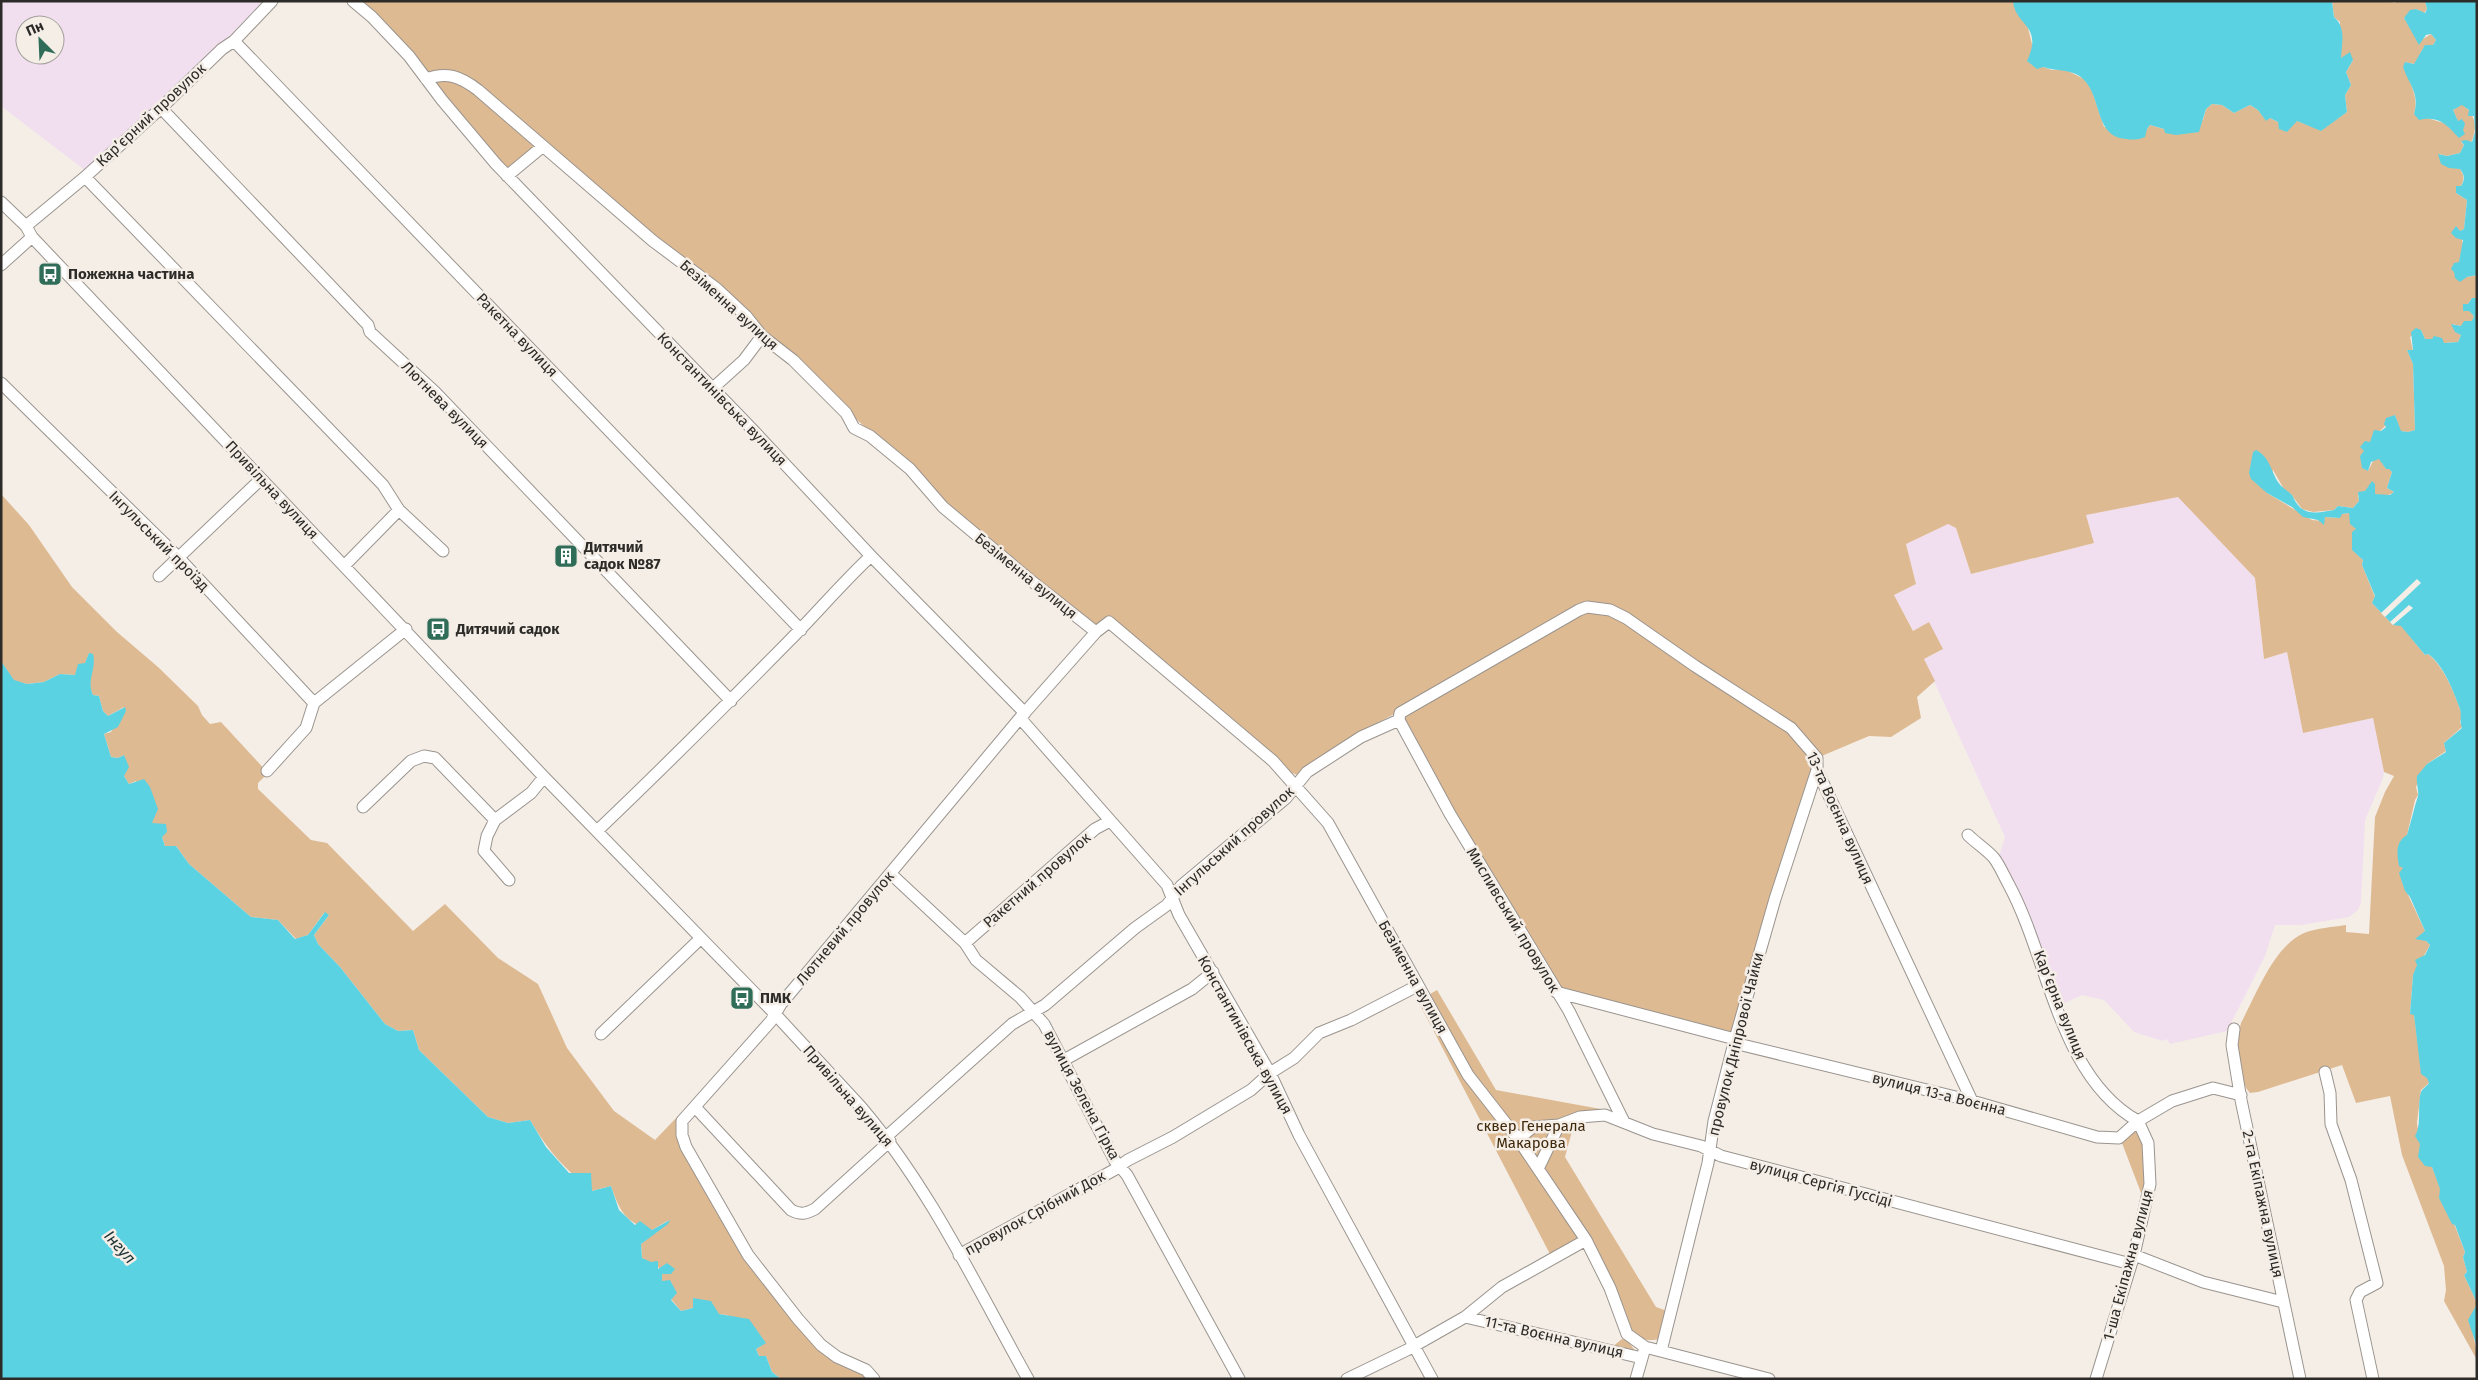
<svg xmlns="http://www.w3.org/2000/svg" width="2478" height="1380" viewBox="0 0 2478 1380" font-family="'Fira Sans',sans-serif">
  <style>
    .industrial { fill: #f1dff0; fill-rule: evenodd }
    .green { fill: #deba93 }
    .water { fill: #5bd2e2 }
    .pier { fill: #f4eee7 }
    .lines { fill: none; stroke-linecap: round; stroke-linejoin: round }
    .minor-casing { stroke: #9a948e; stroke-width: 13 }
    .minor { stroke: #fff; stroke-width: 11 }
    .labels { text-anchor: middle; dominant-baseline: central; stroke-width: 5; stroke-linejoin: round; paint-order: stroke }
    .street-label { font-size: 15px; fill: #2d2b28; stroke: #f4eee7 }
    .poi-label { font-size: 15px; font-weight: bold; fill: #2d2b28; stroke: #f4eee7; text-anchor: start }
    .park-label { font-size: 15px; fill: #40280b; stroke: #f4eee7 }
    .water-label { font-size: 16px; font-style: italic; fill: #1e3336; stroke: #f4eee7 }
  </style>
  <rect width="100%" height="100%" fill="#f4eee7"/>
  <path class="industrial" d="M 1,1 L 265,1 L 159,105 L 86,171 L 1,106 ZM 25,25 L 55,25 L 55,55 L 25,55 Z
    M 2178,496 L 2255,578 L 2264,659 L 2287,652 L 2303,733 L 2373,718 L 2384,772 L 2383,778 L 2365,820 L 2361,902 L 2358,910 L 2349,917 L 2301,925 L 2275,925 L 2265,956 L 2227,1031 L 2170,1044 L 2167,1039 L 2163,1041 L 2134,1032 L 2104,1000 L 2082,995 L 2060,1005 L 1999,857 L 2005,837 L 1924,659 L 1942,650 L 1914,632 L 1894,595 L 1916,584 L 1906,544 L 1948,524 L 1956,528 L 1971,574 L 2094,543 L 2086,515 Z"/>
  <path class="green" d="M 358,1 L 2013,1 L 2019,15 L 2027,24 L 2033,48 L 2043,67 L 2052,70 L 2064,69 L 2084,79 L 2091,88 L 2104,127 L 2147,129 L 2150,125 L 2164,129 L 2203,120 L 2206,109 L 2212,104 L 2222,105 L 2234,113 L 2250,105 L 2258,110 L 2266,120 L 2270,118 L 2278,122 L 2297,121 L 2321,130 L 2347,112 L 2345,95 L 2351,85 L 2346,72 L 2353,60 L 2341,58 L 2340,22 L 2334,17 L 2332,1 L 2388,1 L 2395,3 L 2397,1 L 2425,1 L 2427,9 L 2424,13 L 2416,9 L 2404,18 L 2415,35 L 2423,39 L 2431,34 L 2436,40 L 2433,45 L 2422,50 L 2418,60 L 2414,64 L 2405,62 C 2406,82 2420,92 2414,114 L 2447,124 L 2456,134 L 2458,122 L 2453,110 L 2462,104 C 2476,115 2478,127 2471,143 L 2461,142 L 2464,145 L 2460,153 L 2447,156 L 2439,154 L 2454,167 L 2460,169 C 2467,179 2462,184 2456,193 L 2467,200 L 2464,229 L 2460,231 L 2463,245 L 2459,263 L 2467,277 L 2477,275 L 2477,298 L 2472,298 L 2468,304 L 2463,304 L 2474,316 L 2472,322 L 2461,326 L 2452,324 L 2461,335 L 2458,342 L 2444,343 L 2425,339 L 2421,330 L 2410,337 L 2413,351 L 2407,350 L 2413,364 L 2415,430 L 2408,432 L 2400,431 L 2395,415 C 2381,433 2361,442 2363,468 L 2368,471 L 2374,459 L 2380,459 L 2386,469 L 2389,468 L 2392,472 L 2387,488 L 2394,492 C 2385,499 2375,494 2365,491 L 2358,495 L 2359,501 L 2353,508 L 2338,506 L 2334,510 L 2313,512 L 2302,509 L 2291,494 L 2285,491 L 2273,470 L 2267,493 L 2312,520 L 2324,521 L 2325,517 L 2339,518 L 2341,514 L 2349,513 L 2356,529 L 2352,549 L 2363,560 L 2362,565 L 2375,597 L 2372,603 L 2393,625 L 2401,625 L 2425,655 L 2428,654 C 2444,666 2456,696 2462,715 L 2460,722 L 2462,727 L 2444,743 L 2446,751 L 2427,764 L 2416,787 L 2418,795 L 2415,800 L 2407,835 L 2402,882 L 2425,931 L 2426,941 L 2430,945 L 2413,975 L 2410,1014 L 2414,1014 L 2417,1038 L 2429,1083 L 2421,1090 L 2417,1123 L 2420,1144 L 2432,1167 L 2465,1252 L 2463,1257 L 2467,1272 L 2464,1275 L 2477,1303 C 2465,1327 2477,1337 2477,1360 L 2444,1301 L 2446,1290 L 2444,1266 L 2402,1155 L 2390,1096 L 2356,1103 L 2342,1065 L 2258,1092 L 2250,1093 C 2236,1079 2236,1041 2241,1023 C 2256,995 2274,946 2304,933 C 2317,928 2333,927 2346,925 L 2346,932 L 2369,934 L 2375,817 L 2385,792 L 2394,776 L 2384,772 L 2373,718 L 2303,733 L 2287,652 L 2264,659 L 2255,578 L 2178,497 L 2086,515 L 2094,543 L 1971,574 L 1956,528 L 1948,524 L 1906,544 L 1916,584 L 1894,595 L 1913,631 L 1929,622 L 1943,649 L 1924,659 L 1935,681 L 1917,697 L 1921,718 L 1891,737 L 1869,736 L 1817,758 L 1732,1033 L 1567,993 L 1553,983 L 1396,713 L 1364,730 L 1297,775 L 1290,772 L 1108,617 L 1100,624 L 1091,625 L 944,506 L 912,468 L 841,406 L 697,270 L 480,88 L 427,75 Z
    M 456,77 L 536,146 L 509,169 L 503,167 L 444,98 L 434,80 Z
    M 1,494 L 29,525 L 72,587 L 117,632 L 158,667 L 198,706 L 202,715 L 210,724 L 221,722 L 268,773 L 258,783 L 258,789 L 311,840 L 327,843 L 413,931 L 445,904 L 498,958 L 538,984 L 567,1048 L 614,1111 L 655,1140 L 678,1116 L 685,1123 L 684,1134 L 742,1240 L 820,1341 L 878,1379 L 781,1379 L 772,1372 L 766,1356 L 759,1356 L 756,1349 L 765,1343 L 727,1315 L 718,1314 L 694,1298 L 693,1308 L 681,1311 L 671,1299 L 662,1281 L 661,1269 L 642,1258 L 641,1244 L 669,1220 L 652,1230 C 625,1222 620,1212 611,1186 L 592,1191 C 565,1169 548,1151 530,1120 L 508,1123 L 488,1117 L 419,1050 L 413,1030 L 398,1031 L 385,1024 L 340,967 L 318,944 L 314,935 L 329,915 L 324,913 L 308,935 L 296,939 L 278,920 L 251,917 L 189,864 L 176,846 L 165,846 L 162,837 L 151,823 L 136,781 L 129,784 L 124,776 L 124,755 L 118,758 L 111,757 L 104,734 L 111,732 L 124,707 L 108,716 L 103,711 L 99,696 L 93,695 L 90,688 L 89,653 L 85,664 L 75,675 L 60,674 L 44,682 L 27,684 L 14,681 L 1,661 Z
    M 1437,990 L 1496,1090 L 1606,1110 L 1599,1122 L 1587,1120 L 1574,1124 L 1565,1157 L 1656,1307 L 1667,1311 L 1660,1339 C 1648,1342 1637,1339 1629,1329 L 1588,1236 L 1551,1256 L 1418,1001 Z
    M 2133,1131 L 2138,1133 C 2149,1154 2145,1175 2143,1198 L 2122,1143 L 2122,1138 Z
    M 1622,1339 L 1628,1341 L 1636,1352 L 1612,1347 Z"/>
  <path class="water" d="M 2013,1 L 2332,1 L 2334,17 C 2346,27 2342,43 2341,58 L 2350,52 L 2353,60 L 2346,72 L 2351,85 L 2345,95 L 2347,112 L 2321,131 L 2297,121 L 2287,132 L 2279,129 L 2278,122 L 2270,118 L 2266,121 L 2258,110 L 2250,105 L 2234,113 L 2222,105 L 2212,104 L 2206,109 L 2199,132 L 2176,135 L 2165,133 L 2164,129 L 2150,125 L 2147,129 L 2145,137 C 2138,140 2133,140 2126,139 C 2095,137 2102,100 2085,81 C 2074,68 2057,72 2043,67 L 2037,69 L 2027,61 C 2044,25 2015,26 2013,1 Z
    M 2425,1 L 2477,1 L 2477,275 L 2467,277 L 2460,282 L 2455,278 L 2454,272 L 2451,269 L 2454,263 L 2459,262 L 2463,240 L 2456,238 L 2451,233 L 2456,226 L 2460,231 L 2464,229 L 2467,200 L 2456,193 L 2456,186 L 2461,186 C 2465,179 2465,176 2460,169 L 2449,168 L 2441,164 L 2438,154 L 2447,156 L 2460,153 L 2464,145 L 2461,141 L 2466,140 L 2472,142 L 2475,132 L 2474,116 L 2468,116 L 2469,110 L 2462,105 L 2453,110 L 2458,121 L 2462,119 L 2465,124 L 2463,130 L 2465,134 L 2459,138 C 2447,125 2439,115 2419,120 L 2414,114 C 2420,92 2409,85 2403,67 L 2405,62 L 2414,64 L 2425,45 L 2433,45 L 2436,40 L 2431,34 L 2426,35 L 2419,45 L 2404,18 L 2410,10 L 2416,9 L 2425,13 L 2427,9 Z
    M 2472,298 L 2477,298 L 2477,1303 L 2464,1275 L 2467,1272 L 2463,1257 L 2465,1252 L 2455,1225 L 2452,1224 L 2439,1198 L 2440,1189 L 2432,1167 L 2425,1166 L 2418,1157 L 2420,1144 L 2415,1136 C 2422,1126 2417,1105 2421,1092 C 2422,1089 2427,1086 2429,1083 L 2427,1078 L 2421,1074 L 2414,1015 L 2410,1014 L 2413,975 L 2417,965 L 2415,960 L 2425,955 L 2430,945 L 2426,941 L 2415,939 L 2425,931 L 2410,897 L 2405,891 L 2399,873 L 2403,868 L 2399,866 C 2397,854 2395,842 2407,835 C 2411,822 2414,808 2418,796 C 2419,792 2416,782 2417,776 L 2427,764 L 2446,752 L 2444,743 L 2462,728 C 2459,721 2462,716 2460,709 C 2454,692 2443,664 2428,654 L 2425,655 L 2401,626 L 2393,625 L 2372,603 L 2375,596 L 2362,565 L 2363,560 L 2352,550 L 2352,532 L 2356,529 L 2350,524 L 2349,513 L 2342,514 L 2340,518 L 2325,517 L 2324,525 L 2318,520 L 2303,517 L 2292,507 L 2267,493 L 2251,479 L 2249,473 L 2253,452 L 2256,450 C 2269,456 2271,471 2278,482 C 2282,488 2287,490 2292,495 C 2294,498 2295,502 2298,505 C 2306,516 2322,512 2334,510 L 2338,506 L 2353,508 L 2359,501 L 2358,492 L 2365,491 L 2372,481 L 2375,484 L 2375,494 L 2390,495 L 2394,492 L 2387,488 L 2392,472 L 2389,469 L 2386,469 L 2379,459 L 2371,462 L 2368,471 L 2362,468 L 2360,456 L 2364,451 L 2360,447 L 2365,441 L 2370,442 L 2374,430 L 2381,431 L 2386,427 L 2384,424 L 2386,418 L 2395,415 L 2401,431 L 2408,432 L 2415,430 L 2413,364 L 2407,350 L 2413,350 L 2411,332 L 2416,328 L 2421,330 L 2425,339 L 2432,339 L 2434,336 L 2442,338 L 2444,343 L 2458,342 L 2461,335 L 2455,332 L 2451,324 L 2461,326 L 2464,321 L 2472,321 L 2474,316 L 2469,311 L 2463,311 L 2463,304 L 2468,304 Z
    M 89,653 L 93,654 C 97,669 86,680 93,695 L 99,696 L 103,711 L 108,716 L 125,707 L 126,711 L 118,727 L 104,734 L 111,757 L 118,758 L 124,755 L 129,767 L 124,776 L 129,784 L 144,779 L 150,787 L 158,809 L 152,823 L 166,824 L 167,832 L 162,837 L 165,846 L 176,846 L 189,864 L 251,917 L 278,920 L 295,939 L 308,935 L 325,912 L 329,915 L 314,935 L 318,944 L 340,967 L 385,1024 L 398,1031 L 413,1030 L 419,1050 L 488,1117 L 508,1123 L 530,1120 L 546,1147 L 569,1173 L 591,1173 L 592,1191 L 611,1186 L 619,1210 L 635,1225 L 640,1221 L 652,1230 L 670,1220 L 668,1224 L 641,1244 L 642,1258 L 651,1262 L 658,1261 L 658,1269 L 667,1263 L 675,1269 L 671,1274 L 662,1274 L 662,1281 L 670,1280 L 677,1293 L 671,1300 L 681,1311 L 693,1308 L 693,1298 L 711,1301 L 719,1314 L 749,1319 L 766,1343 L 756,1349 L 759,1356 L 766,1356 L 772,1372 L 781,1379 L 1,1379 L 1,661 L 14,680 L 27,684 L 44,682 L 60,674 L 75,675 L 78,664 L 85,663 Z
    M 2477,1304 L 2477,1347 L 2468,1320 Z"/>
  <path class="pier" d="M 2417,579 L 2421,583 L 2385,617 L 2381,613 Z
    M 2409,605 L 2413,608 L 2393,625 L 2390,622 Z"/>
  <g class="lines">
    <g class="minor-casing">
      <path id="minor" d="M 353,1 L 372,17 L 409,56 L 442,100 L 496,164 L 752,429 L 871,556 L 1025,713
        M 234,41 L 801,630
        M 426,79 C 447,71 461,77 478,90 L 653,241 L 717,289 L 746,316 L 762,336 L 793,360 L 846,413 L 854,428 L 870,436 L 910,469 L 943,507 L 1029,579 L 1096,632
        M 161,108 L 368,325 L 370,332 L 435,392 L 731,701
        M 507,176 L 542,147
        M 85,177 L 383,485 L 399,510 L 344,566
        M 1,202 L 26,226 L 32,237 L 544,777 L 775,1014 L 861,1107 C 930,1188 976,1286 1028,1379
        M 26,226 L 85,177 L 161,108 L 222,49 L 234,41 L 272,1
        M 1,265 L 32,237
        M 1,383 L 178,557 L 314,703
        M 713,388 L 744,360 L 762,336
        M 399,510 L 443,551
        M 159,576 L 261,479
        M 1020,718 L 1167,885 L 1179,915 L 1270,1073 L 1299,1135 L 1432,1379
        M 1399,720 L 1400,713 L 1579,610 L 1587,607 L 1610,610 L 1626,618 L 1695,666 L 1791,728 L 1817,758 L 1817,770 L 1972,1101
        M 1399,720 L 1450,814 L 1569,1011 L 1624,1122
        M 267,771 L 306,728 L 314,703 L 406,629
        M 363,807 L 411,761 L 424,756 L 435,758 L 495,820
        M 597,831 C 662,769 726,705 789,641 C 817,613 842,583 871,556
        M 1968,835 C 1976,843 1987,850 1994,858 C 2000,866 2004,876 2009,885 C 2049,959 2059,1077 2138,1121
        M 891,874 L 965,943 L 976,960 L 1020,997 L 1044,1024 L 1115,1161 L 1127,1175 L 1239,1379
        M 509,880 L 484,851 L 487,836 L 495,820 L 531,793 L 544,777
        M 965,943 L 1095,829 L 1110,821
        M 1556,992 L 1735,1039
        M 2234,1029 L 2232,1045 L 2241,1100 L 2300,1379
        M 601,1034 L 700,939
        M 1734,1043 L 1972,1101 L 2097,1137 L 2119,1138 L 2138,1121 L 2172,1101 L 2213,1088 L 2241,1095
        M 1064,1060 L 1192,989 L 1213,972
        M 2325,1072 L 2330,1093 L 2331,1124 L 2351,1180 L 2377,1283 L 2360,1292 L 2356,1300 L 2373,1379
        M 695,1107 L 791,1210 C 801,1215 805,1214 815,1209 L 890,1141
        M 886,1137 L 1012,1024 L 1045,1005 L 1135,928 L 1167,905 L 1181,886 L 1286,798 L 1307,772 L 1361,737 L 1399,720
        M 1518,1139 L 1533,1127 L 1559,1125 L 1580,1117 L 1605,1115 L 1653,1134 L 1701,1146 L 1721,1156 L 2131,1264
        M 1538,1169 L 1559,1125
        M 959,1255 L 1114,1170 L 1128,1160 L 1173,1137 L 1251,1090 L 1270,1073 L 1294,1058 L 1319,1033 L 1351,1020 L 1417,986
        M 2134,1255 L 2203,1282 L 2283,1302
        M 1465,1317 L 1642,1358
        M 1661,1351 L 1708,1163 L 1714,1121 L 1735,1039 L 1775,899 L 1817,770
        M 874,1379 L 866,1370 L 837,1357 L 821,1345 L 798,1319 L 748,1255 L 686,1147 L 682,1135 L 682,1121 L 771,1021 L 781,1004 L 1020,718 L 1096,632 L 1109,622 L 1273,761 L 1328,823 L 1468,1075 L 1518,1139 L 1586,1240 L 1610,1288 L 1627,1334 L 1645,1347 L 1769,1379
        M 1347,1379 L 1407,1350 L 1465,1317 L 1502,1287 L 1586,1240
        M 1636,1379 L 1644,1351
        M 2096,1379 L 2134,1255 L 2150,1184 L 2148,1143 L 2138,1121"/>
    </g>
    <use href="#minor" class="minor"/>
  </g>
  <defs>
    <g id="bus-square" transform="scale(1.25)"><rect x="-9" y="-9" width="18" height="18" rx="4" fill="#306d59" stroke="#f4eee7"/><path d="M-5-6H5V4H4V6H2V4H-2V6H-4V4H-5ZM-3.5-4V0h7V-4ZM-3.5 1.2v1.5H-2V1.2ZM2 1.2v1.5H3.5V1.2Z" fill="#fff"/></g>
    <g id="building-square" transform="scale(1.25)"><rect x="-9" y="-9" width="18" height="18" rx="4" fill="#306d59" stroke="#f4eee7"/><path d="M-4-6H4V6H1V3H-1V6H-4ZM-2.5-4.3h1.7v1.8h-1.7ZM.8-4.3h1.7v1.8H.8ZM-2.5-1h1.7V.8h-1.7ZM.8-1h1.7V.8H.8Z" fill="#fff"/></g>
  </defs>
  <g fill-rule="evenodd">
    <use href="#bus-square" x="50" y="274"/>
    <use href="#building-square" x="566" y="556"/>
    <use href="#bus-square" x="438" y="629"/>
    <use href="#bus-square" x="742" y="998"/>
  </g>
  <g class="labels">
    <g class="street-label">
      <text transform="translate(151 115) rotate(-43)">Карʼєрний провулок</text>
      <text transform="translate(729 305) rotate(42)">Безіменна вулиця</text>
      <text transform="translate(517 335) rotate(46)">Ракетна вулиця</text>
      <text transform="translate(722 399) rotate(46)">Константинівська вулиця</text>
      <text transform="translate(445 405) rotate(45)">Лютнева вулиця</text>
      <text transform="translate(272 490) rotate(47)">Привільна вулиця</text>
      <text transform="translate(159 541) rotate(45)">Інгульський проїзд</text>
      <text transform="translate(1026 576) rotate(39)">Безіменна вулиця</text>
      <text transform="translate(1840 818) rotate(66)">13-та Воєнна вулиця</text>
      <text transform="translate(1234 841) rotate(-42)">Інгульський провулок</text>
      <text transform="translate(1037 880) rotate(-41)">Ракетний провулок</text>
      <text transform="translate(1513 920) rotate(59)">Мисливський провулок</text>
      <text transform="translate(845 928) rotate(-50)">Лютневий провулок</text>
      <text transform="translate(1413 977) rotate(61)">Безіменна вулиця</text>
      <text transform="translate(2060 1005) rotate(68)">Карʼєрна вулиця</text>
      <text transform="translate(1245 1035) rotate(61)">Константинівська вулиця</text>
      <text transform="translate(1736 1044) rotate(-76)">провулок Дніпрової Чайки</text>
      <text transform="translate(1939 1094) rotate(14)">вулиця 13-а Воєнна</text>
      <text transform="translate(1082 1095) rotate(62)">вулиця Зелена Гірка</text>
      <text transform="translate(848 1096) rotate(49)">Привільна вулиця</text>
      <text transform="translate(1821 1183) rotate(15)">вулиця Сергія Гуссіді</text>
      <text transform="translate(2263 1204) rotate(78)">2-га Екіпажна вулиця</text>
      <text transform="translate(1035 1213) rotate(-29)">провулок Срібний Док</text>
      <text transform="translate(2128 1265) rotate(-75)">1-ша Екіпажна вулиця</text>
      <text transform="translate(1554 1337) rotate(13)">11-та Воєнна вулиця</text>
    </g>
    <g class="poi-label">
      <text x="68" y="274">Пожежна частина</text>
      <text x="584" y="547">Дитячий<tspan x="584" dy="17">садок №87</tspan></text>
      <text x="456" y="629">Дитячий садок</text>
      <text x="760" y="998">ПМК</text>
    </g>
    <g class="park-label">
      <text x="1531" y="1126">сквер Генерала<tspan x="1531" dy="17">Макарова</tspan></text>
    </g>
    <g class="water-label">
      <text transform="translate(120 1247) rotate(48)">Інгул</text>
    </g>
  </g>
  <rect width="2478" height="1380" fill="none" stroke="#2d2b28" stroke-width="5"/>
  <g transform="translate(40 40) rotate(336)"><circle r="24" fill="#f4eee7" stroke="#a4a09b"/>
  <path d="M0-4L9 19L0 12L-9 19Z" fill="#306d59"/>
  <text y="-8" font-size="14" font-weight="bold" text-anchor="middle" fill="#2d2b28">Пн</text>
  </g>
</svg>
